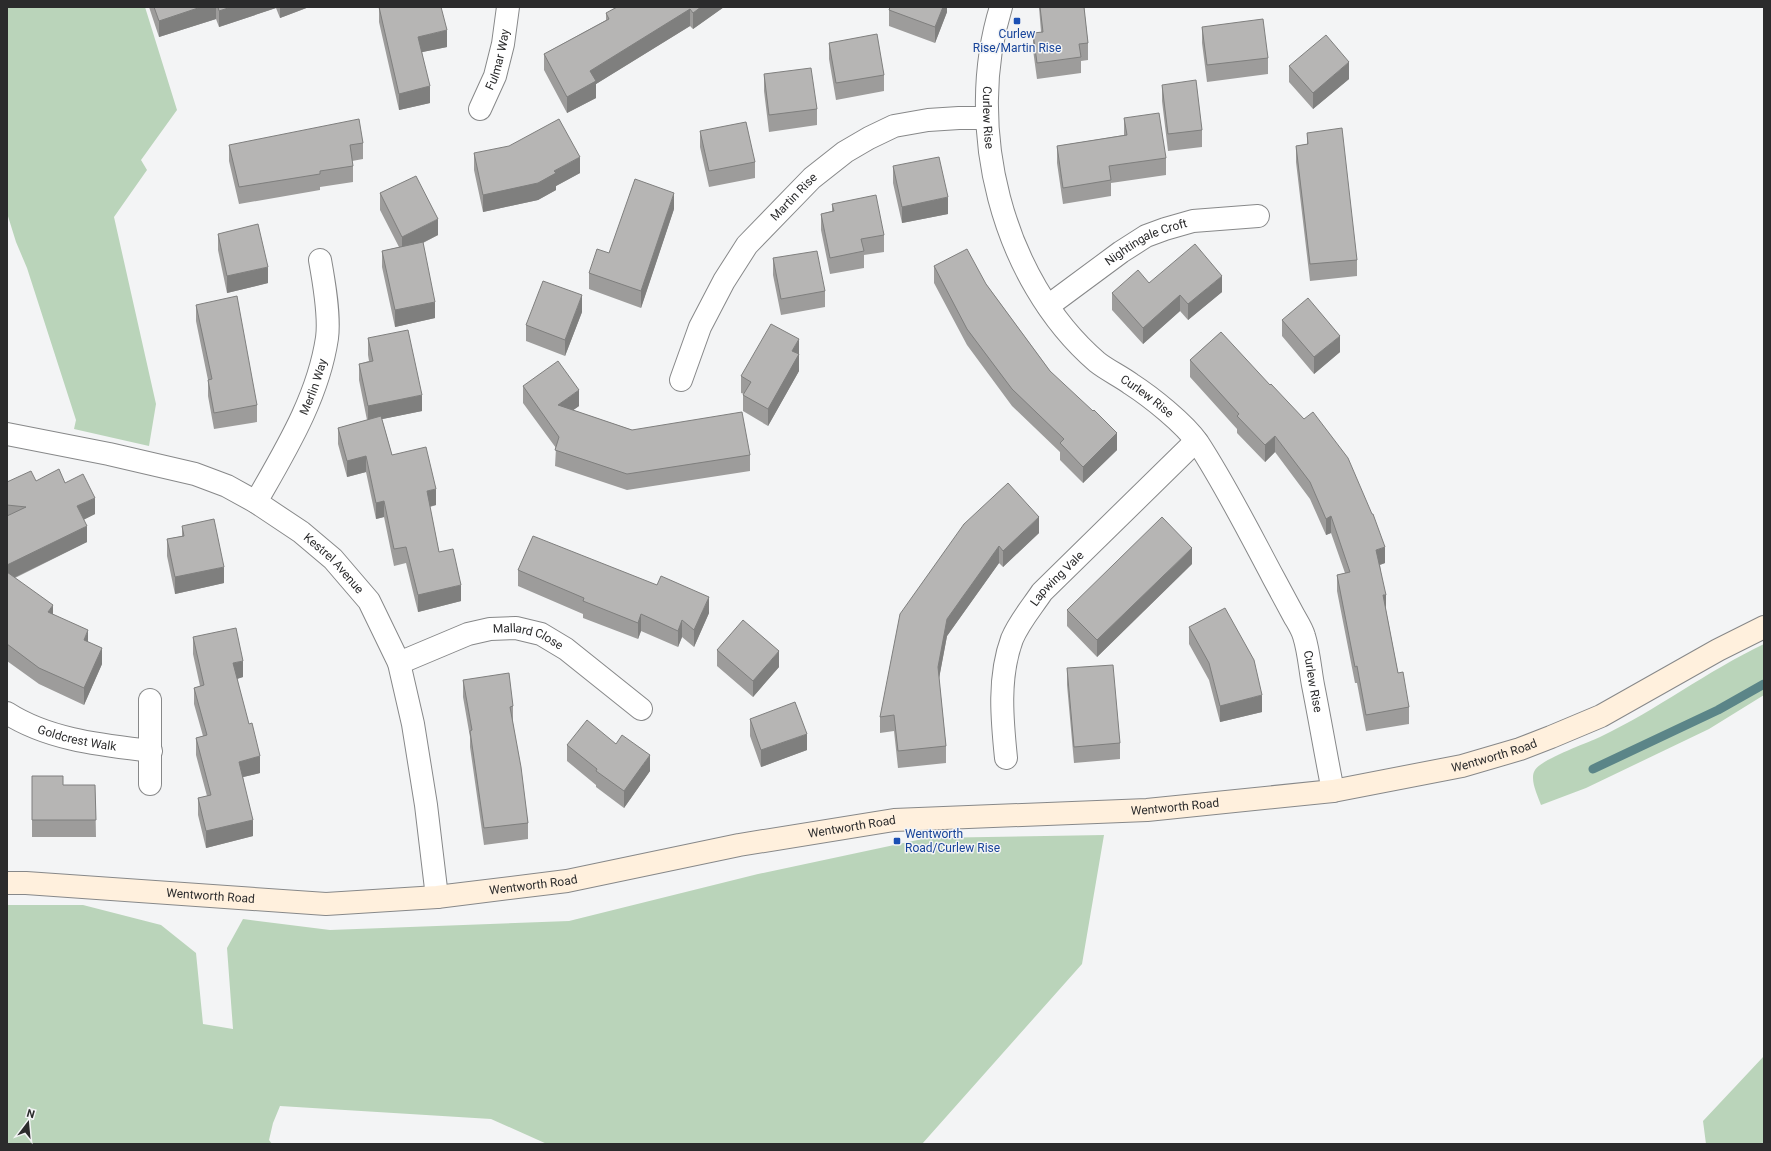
<svg xmlns="http://www.w3.org/2000/svg" width="1771" height="1151" viewBox="0 0 1771 1151" font-family="Roboto,sans-serif">
  <style>
    .green { fill: #bad4ba }
    .lines { fill: none; stroke-linecap: round; stroke-linejoin: round }
    .stream { stroke: #5b8588; stroke-width: 9 }
    .street-casing { stroke: #878889; stroke-width: 24 }
    .secondary-casing { stroke: #878889; stroke-width: 24 }
    .street { stroke: #fff; stroke-width: 22 }
    .secondary { stroke: #fff0dd; stroke-width: 22 }
    .wall { fill: #9d9c9b }
    .shaded-wall { fill: #7f7f7e }
    .building { fill: #b6b5b4; stroke: #7f7f7e }
    .transit-dot { fill: #1a4fb4; stroke: #f3f4f5; stroke-width: 1.5 }
    .labels { text-anchor: middle; dominant-baseline: central; stroke-width: 3; stroke-linejoin: round; paint-order: stroke }
    .transit-label { font-size: 12px; fill: #164399; stroke: #f3f4f5 }
    .street-label { font-size: 12px; fill: #2b2b2c; stroke: #f3f4f5 }
  </style>
  <rect width="100%" height="100%" fill="#f3f4f5"/>
  <path class="green" d="M 7,7 L 145,7 L 177,110 L 141,160 L 147,170 L 114,217 L 156,404 L 149,446 L 74,429 L 76,420 L 27,268 L 16,242 L 7,213 Z
    M 1764,644 L 1764,695 L 1709,729 L 1586,788 L 1541,805 C 1538,796 1529,779 1535,770 C 1542,759 1587,743 1600,737 C 1657,710 1707,671 1764,644 Z
    M 1104,835 L 1082,964 L 922,1144 L 547,1144 L 491,1119 L 280,1106 L 273,1123 L 269,1140 L 272,1144 L 7,1144 L 7,905 L 83,905 L 161,925 L 196,953 L 203,1024 L 233,1029 L 227,948 L 243,919 L 330,930 L 569,921 L 758,874 L 927,838 Z
    M 1764,1056 L 1764,1144 L 1706,1144 L 1703,1121 Z"/>
  <g class="lines">
    <path class="stream" d="M 1593,769 L 1718,710 L 1764,684"/>
    <g class="street-casing">
      <g id="street">
        <path id="s1" d="M 1001,7 C 964,126 1001,279 1097,362 C 1107,370 1120,376 1131,384 C 1151,397 1184,423 1198,443 C 1226,486 1249,532 1273,577 C 1280,590 1287,603 1294,616 C 1298,623 1302,629 1304,636 C 1309,652 1310,669 1313,685 C 1320,720 1326,756 1333,791"/>
        <path id="s2" d="M 480,109 L 495,76 L 503,44 L 508,7"/>
        <path id="s3" d="M 1048,306 L 1121,252 L 1146,236 L 1165,229 L 1193,221 L 1258,216"/>
        <path id="s4" d="M 681,380 L 700,327 L 724,281 L 747,245 L 812,178 L 845,152 L 869,138 L 894,126 L 928,120 L 959,118 L 987,118"/>
        <path id="s5" d="M 7,434 L 109,454 L 195,474 L 227,486 L 256,502 L 301,532 L 333,559 L 369,601 L 399,663 L 413,724 L 426,805 L 437,897"/>
        <path id="s6" d="M 256,502 C 285,451 318,398 327,338 C 330,316 324,282 320,260"/>
        <path id="s7" d="M 399,663 L 468,634 L 490,629 L 516,628 L 541,634 L 566,649 L 641,709"/>
        <path id="s8" d="M 7,713 C 49,740 102,745 151,751"/>
        <path id="s9" d="M 1006,758 C 1002,719 998,677 1012,639 C 1019,622 1032,607 1042,592 L 1196,441"/>
        <path d="M 150,784 L 150,700"/>
      </g>
    </g>
    <g class="secondary-casing">
      <g id="secondary">
        <path id="s10" d="M 7,883 L 26,883 L 326,904 L 437,897 L 567,881 L 739,845 L 894,820 L 1147,810 L 1333,791 L 1462,766 L 1520,749 L 1551,737 L 1601,716 L 1718,650 L 1764,627"/>
      </g>
    </g>
    <use href="#street" class="street"/>
    <use href="#secondary" class="secondary"/>
  </g>
  <path class="wall" d="M 149,7 L 309,7 L 280,18 L 276,8 L 219,27 L 216,19 L 159,37 Z
    M 379,7 L 447,47 L 422,52 L 430,103 L 399,110 L 379,22 Z
    M 724,7 L 693,29 L 690,26 L 596,84 L 596,98 L 567,113 L 544,70 L 544,54 L 606,20 L 606,13 Z
    M 947,7 L 947,12 L 935,43 L 889,26 L 889,10 Z
    M 1039,7 L 1084,7 L 1088,43 L 1088,60 L 1081,61 L 1081,73 L 1037,79 L 1033,50 L 1033,33 L 1041,32 Z
    M 1202,27 L 1268,58 L 1268,74 L 1207,82 L 1202,43 Z
    M 829,43 L 884,75 L 884,91 L 836,100 L 829,59 Z
    M 1289,66 L 1349,79 L 1313,109 L 1289,82 Z
    M 764,74 L 817,109 L 817,125 L 769,132 L 764,91 Z
    M 1162,85 L 1202,130 L 1202,147 L 1168,151 L 1162,101 Z
    M 1124,118 L 1166,158 L 1166,175 L 1111,183 L 1111,196 L 1063,204 L 1057,163 L 1057,146 L 1124,135 Z
    M 700,131 L 755,162 L 755,178 L 709,187 L 700,147 Z
    M 1307,133 L 1357,260 L 1357,276 L 1310,281 L 1296,162 L 1296,146 L 1307,144 Z
    M 363,143 L 363,159 L 352,161 L 353,166 L 353,182 L 320,187 L 320,190 L 239,204 L 229,161 L 229,145 Z
    M 474,153 L 580,173 L 556,186 L 556,190 L 538,200 L 483,212 L 474,170 Z
    M 893,166 L 948,214 L 902,223 L 893,183 Z
    M 380,193 L 438,235 L 423,243 L 435,318 L 395,327 L 382,267 L 382,251 L 399,247 L 380,210 Z
    M 832,204 L 884,235 L 884,252 L 864,255 L 864,268 L 830,274 L 821,230 L 821,214 L 832,211 Z
    M 674,209 L 641,308 L 589,289 L 589,273 L 609,253 Z
    M 218,234 L 268,283 L 227,293 L 218,250 Z
    M 773,258 L 825,291 L 825,307 L 781,315 L 773,275 Z
    M 934,266 L 986,284 L 1050,371 L 1117,450 L 1083,483 L 1060,460 L 1060,452 L 1012,406 L 967,345 L 934,283 Z
    M 1149,283 L 1222,292 L 1188,320 L 1180,311 L 1143,344 L 1112,310 L 1112,293 Z
    M 196,305 L 257,405 L 257,422 L 214,429 L 208,396 L 208,380 L 196,321 Z
    M 582,312 L 565,356 L 526,341 L 526,325 Z
    M 1282,320 L 1340,352 L 1314,374 L 1282,336 Z
    M 1221,332 L 1385,563 L 1380,565 L 1386,610 L 1398,673 L 1409,707 L 1409,724 L 1366,731 L 1357,683 L 1355,683 L 1337,591 L 1337,575 L 1345,573 L 1331,533 L 1326,535 L 1310,499 L 1275,452 L 1265,462 L 1237,433 L 1237,429 L 1190,377 L 1190,360 Z
    M 368,338 L 422,411 L 382,419 L 392,455 L 436,505 L 430,507 L 439,552 L 461,601 L 418,612 L 406,563 L 394,566 L 384,517 L 376,519 L 366,472 L 347,477 L 338,444 L 338,428 L 367,420 L 359,380 L 359,364 L 369,361 L 368,355 Z
    M 799,354 L 799,371 L 768,426 L 743,411 L 743,395 L 744,394 L 741,393 L 741,376 Z
    M 523,386 L 579,406 L 573,410 L 632,430 L 750,455 L 750,471 L 627,490 L 555,466 L 556,448 L 523,403 Z
    M 36,481 L 65,483 L 95,514 L 83,520 L 87,542 L 15,578 L 53,615 L 88,642 L 102,664 L 84,705 L 39,684 L 7,661 L 7,482 Z
    M 964,524 L 1039,533 L 1003,567 L 999,563 L 947,636 L 939,678 L 946,746 L 946,763 L 898,768 L 894,731 L 880,733 L 880,717 Z
    M 182,526 L 224,583 L 175,594 L 167,556 L 167,539 L 182,536 Z
    M 1192,564 L 1097,657 L 1067,626 L 1067,610 Z
    M 518,570 L 709,613 L 694,647 L 682,637 L 678,647 L 641,631 L 638,639 L 583,618 L 583,614 L 518,586 Z
    M 1189,627 L 1262,712 L 1220,722 L 1209,680 L 1189,644 Z
    M 193,637 L 243,677 L 237,679 L 260,773 L 243,777 L 253,836 L 206,848 L 198,815 L 198,798 L 207,796 L 196,755 L 196,738 L 203,736 L 194,704 L 194,688 L 200,686 L 193,654 Z
    M 717,650 L 779,667 L 753,697 L 717,666 Z
    M 1067,668 L 1120,743 L 1120,759 L 1074,763 L 1067,685 Z
    M 463,680 L 513,706 L 513,723 L 528,823 L 528,839 L 484,845 L 470,747 L 470,737 L 463,697 Z
    M 750,719 L 807,750 L 761,767 L 750,736 Z
    M 616,744 L 650,771 L 624,808 L 596,787 L 596,785 L 567,761 L 567,745 Z
    M 32,776 L 63,785 L 95,785 L 96,837 L 32,837 Z"/>
  <path class="shaded-wall" d="M 201,7 L 216,7 L 216,19 L 159,37 L 159,21 Z
    M 231,7 L 276,7 L 276,8 L 219,27 L 219,11 Z
    M 280,7 L 309,7 L 280,18 Z
    M 701,7 L 724,7 L 693,29 L 693,13 Z
    M 943,7 L 947,7 L 947,12 L 935,43 L 935,27 Z
    M 690,9 L 690,26 L 596,84 L 596,98 L 567,113 L 567,97 L 590,71 Z
    M 447,30 L 447,47 L 418,53 L 418,37 Z
    M 1349,62 L 1349,79 L 1313,109 L 1313,93 Z
    M 430,86 L 430,103 L 399,110 L 399,94 Z
    M 580,157 L 580,173 L 556,186 L 556,190 L 538,200 L 483,212 L 483,195 L 554,171 Z
    M 674,193 L 674,209 L 641,308 L 641,291 Z
    M 948,197 L 948,214 L 902,223 L 902,207 Z
    M 438,219 L 438,235 L 402,253 L 402,237 Z
    M 268,267 L 268,283 L 227,293 L 227,276 Z
    M 1222,276 L 1222,292 L 1188,320 L 1188,304 Z
    M 582,295 L 582,312 L 565,356 L 565,340 Z
    M 1180,295 L 1180,311 L 1143,344 L 1143,328 Z
    M 435,302 L 435,318 L 395,327 L 395,310 Z
    M 1340,336 L 1340,352 L 1314,374 L 1314,357 Z
    M 799,339 L 799,371 L 768,426 L 768,409 L 792,351 Z
    M 579,390 L 579,406 L 558,421 L 558,405 Z
    M 422,395 L 422,411 L 368,422 L 368,406 Z
    M 1117,433 L 1117,450 L 1083,483 L 1083,467 Z
    M 1275,436 L 1275,452 L 1265,462 L 1265,445 Z
    M 366,456 L 366,472 L 347,477 L 347,461 Z
    M 436,489 L 436,505 L 427,507 L 427,491 Z
    M 95,498 L 95,514 L 77,523 L 77,506 Z
    M 384,501 L 384,517 L 376,519 L 376,503 Z
    M 1331,516 L 1331,533 L 1326,535 L 1326,519 Z
    M 1039,517 L 1039,533 L 1003,567 L 1003,551 Z
    M 87,526 L 87,542 L 7,581 L 7,565 Z
    M 999,546 L 999,563 L 947,636 L 938,684 L 938,667 L 947,619 Z
    M 1385,547 L 1385,563 L 1376,566 L 1376,550 Z
    M 1192,548 L 1192,564 L 1097,657 L 1097,640 Z
    M 224,567 L 224,583 L 175,594 L 175,577 Z
    M 461,585 L 461,601 L 418,612 L 418,595 Z
    M 1383,595 L 1386,595 L 1386,611 Z
    M 709,597 L 709,613 L 694,647 L 694,630 Z
    M 53,605 L 53,622 L 48,612 Z
    M 641,614 L 641,631 L 638,639 L 638,623 Z
    M 682,620 L 682,637 L 678,647 L 678,631 Z
    M 88,630 L 88,646 L 84,640 Z
    M 102,648 L 102,664 L 84,705 L 84,688 Z
    M 779,651 L 779,667 L 753,697 L 753,681 Z
    M 243,661 L 243,677 L 233,680 L 233,663 Z
    M 1262,695 L 1262,712 L 1220,722 L 1220,706 Z
    M 807,734 L 807,750 L 761,767 L 761,750 Z
    M 650,755 L 650,771 L 624,808 L 624,791 Z
    M 260,756 L 260,773 L 239,778 L 239,762 Z
    M 253,820 L 253,836 L 206,848 L 206,831 Z"/>
  <path class="building" d="M 154,7 L 201,7 L 159,21 Z
    M 218,7 L 231,7 L 219,11 Z
    M 379,7 L 441,7 L 447,30 L 418,37 L 430,86 L 399,94 Z
    M 617,7 L 701,7 L 693,13 L 690,9 L 590,71 L 596,81 L 567,97 L 544,54 L 609,19 L 606,13 Z
    M 890,7 L 943,7 L 935,27 L 889,10 Z
    M 1040,7 L 1084,7 L 1088,43 L 1079,44 L 1081,57 L 1037,63 L 1033,33 L 1043,32 Z
    M 1263,19 L 1268,58 L 1207,65 L 1202,27 Z
    M 877,34 L 884,75 L 836,83 L 829,43 Z
    M 1326,35 L 1349,62 L 1313,93 L 1289,66 Z
    M 811,68 L 817,109 L 769,115 L 764,74 Z
    M 1196,80 L 1202,130 L 1168,134 L 1162,85 Z
    M 1159,113 L 1166,158 L 1109,166 L 1111,180 L 1063,188 L 1057,146 L 1127,135 L 1124,118 Z
    M 359,119 L 363,143 L 350,145 L 353,166 L 320,171 L 320,174 L 239,187 L 229,145 Z
    M 559,119 L 580,157 L 554,171 L 556,173 L 538,183 L 483,195 L 474,153 L 509,146 Z
    M 746,122 L 755,162 L 709,171 L 700,131 Z
    M 1342,128 L 1357,260 L 1310,264 L 1296,146 L 1308,144 L 1307,133 Z
    M 939,157 L 948,197 L 902,207 L 893,166 Z
    M 416,176 L 438,219 L 402,237 L 380,193 Z
    M 635,179 L 674,193 L 641,291 L 589,273 L 597,249 L 609,253 Z
    M 876,195 L 884,235 L 861,239 L 864,251 L 830,258 L 821,214 L 834,211 L 832,204 Z
    M 258,224 L 268,267 L 227,276 L 218,234 Z
    M 423,242 L 435,302 L 395,310 L 382,251 Z
    M 1195,244 L 1222,276 L 1188,304 L 1180,295 L 1143,328 L 1112,293 L 1138,270 L 1149,283 Z
    M 967,249 L 986,284 L 1050,371 L 1093,411 L 1094,410 L 1117,433 L 1083,467 L 1060,443 L 1064,439 L 1012,389 L 967,329 L 934,266 Z
    M 817,251 L 825,291 L 781,299 L 773,258 Z
    M 543,281 L 582,295 L 565,340 L 526,325 Z
    M 237,296 L 257,405 L 214,413 L 208,380 L 212,379 L 196,305 Z
    M 1308,298 L 1340,336 L 1314,357 L 1282,320 Z
    M 771,324 L 799,339 L 792,351 L 799,354 L 768,409 L 743,395 L 751,382 L 741,376 Z
    M 408,330 L 422,395 L 368,406 L 359,364 L 373,361 L 368,338 Z
    M 1221,332 L 1270,385 L 1271,384 L 1304,419 L 1313,412 L 1348,458 L 1372,514 L 1373,514 L 1385,547 L 1376,550 L 1386,595 L 1383,595 L 1398,673 L 1403,672 L 1409,707 L 1366,715 L 1357,666 L 1355,667 L 1337,575 L 1350,572 L 1331,516 L 1326,519 L 1310,482 L 1275,436 L 1265,445 L 1237,416 L 1239,414 L 1190,360 Z
    M 558,361 L 579,390 L 558,405 L 632,430 L 742,412 L 750,455 L 627,474 L 555,450 L 559,437 L 523,386 Z
    M 381,416 L 392,455 L 426,447 L 436,489 L 427,491 L 439,552 L 453,549 L 461,585 L 418,595 L 406,547 L 394,549 L 384,501 L 376,503 L 366,456 L 347,461 L 338,428 Z
    M 59,469 L 65,483 L 83,474 L 95,498 L 77,506 L 87,526 L 7,565 L 7,516 L 26,507 L 7,505 L 7,482 L 31,471 L 36,481 Z
    M 1008,483 L 1039,517 L 1003,551 L 999,546 L 947,619 L 938,667 L 946,746 L 898,751 L 894,715 L 880,717 L 900,614 L 964,524 Z
    M 1162,517 L 1192,548 L 1097,640 L 1067,610 Z
    M 214,519 L 224,567 L 175,577 L 167,539 L 184,536 L 182,526 Z
    M 533,536 L 657,585 L 661,576 L 709,597 L 694,630 L 682,620 L 678,631 L 641,614 L 638,623 L 583,601 L 584,598 L 518,570 Z
    M 7,572 L 53,605 L 48,612 L 88,630 L 84,640 L 102,648 L 84,688 L 39,668 L 7,644 Z
    M 1225,608 L 1254,660 L 1262,695 L 1220,706 L 1209,663 L 1189,627 Z
    M 743,620 L 779,651 L 753,681 L 717,650 Z
    M 236,628 L 243,661 L 233,663 L 249,724 L 252,723 L 260,756 L 239,762 L 253,820 L 206,831 L 198,798 L 211,795 L 196,738 L 207,735 L 194,688 L 204,685 L 193,637 Z
    M 1113,665 L 1120,743 L 1074,747 L 1067,668 Z
    M 509,673 L 513,706 L 510,707 L 521,767 L 528,823 L 484,828 L 470,731 L 472,730 L 463,680 Z
    M 795,702 L 807,734 L 761,750 L 750,719 Z
    M 587,720 L 616,744 L 622,735 L 650,755 L 624,791 L 596,771 L 597,769 L 567,745 Z
    M 32,776 L 63,776 L 63,785 L 95,785 L 96,820 L 32,820 Z"/>
  <g class="transit-dot">
    <rect x="1013" y="17" width="8" height="8" rx="2"/>
    <rect x="893" y="837" width="8" height="8" rx="2"/>
  </g>
  <g class="labels">
    <g class="transit-label">
      <text x="1017" y="34">Curlew<tspan x="1017" dy="14">Rise/Martin Rise</tspan></text>
      <text x="905" y="834" text-anchor="start">Wentworth<tspan x="905" dy="14">Road/Curlew Rise</tspan></text>
    </g>
    <g class="street-label">
      <text stroke="none"><textPath href="#s2" startOffset="53">Fulmar Way</textPath></text>
      <text stroke="none"><textPath href="#s1" startOffset="112">Curlew Rise</textPath></text>
      <text stroke="none"><textPath href="#s4" startOffset="218">Martin Rise</textPath></text>
      <text stroke="none"><textPath href="#s3" startOffset="118">Nightingale Croft</textPath></text>
      <text stroke="none"><textPath href="#s6" startOffset="129">Merlin Way</textPath></text>
      <text stroke="none"><textPath href="#s1" startOffset="448">Curlew Rise</textPath></text>
      <text stroke="none"><textPath href="#s5" startOffset="359">Kestrel Avenue</textPath></text>
      <text stroke="none"><textPath href="#s9" startOffset="196">Lapwing Vale</textPath></text>
      <text stroke="none"><textPath href="#s7" startOffset="137">Mallard Close</textPath></text>
      <text stroke="none"><textPath href="#s1" startOffset="784">Curlew Rise</textPath></text>
      <text stroke="none"><textPath href="#s8" startOffset="75">Goldcrest Walk</textPath></text>
      <text stroke="none"><textPath href="#s10" startOffset="1500">Wentworth Road</textPath></text>
      <text stroke="none"><textPath href="#s10" startOffset="1176">Wentworth Road</textPath></text>
      <text stroke="none"><textPath href="#s10" startOffset="852">Wentworth Road</textPath></text>
      <text stroke="none"><textPath href="#s10" startOffset="528">Wentworth Road</textPath></text>
      <text stroke="none"><textPath href="#s10" startOffset="204">Wentworth Road</textPath></text>
    </g>
  </g>
  <rect width="1771" height="1151" fill="none" stroke="#2b2b2c" stroke-width="16"/>
  <g transform="translate(28 1123) rotate(16)" stroke="#f3f4f5" stroke-width="3" paint-order="stroke">
  <path d="M0-3L7 15L0 10L-7 15Z" fill="#2b2b2c"/>
  <text y="-6" font-size="11" font-weight="bold" text-anchor="middle" fill="#2b2b2c">N</text>
  </g>
</svg>
